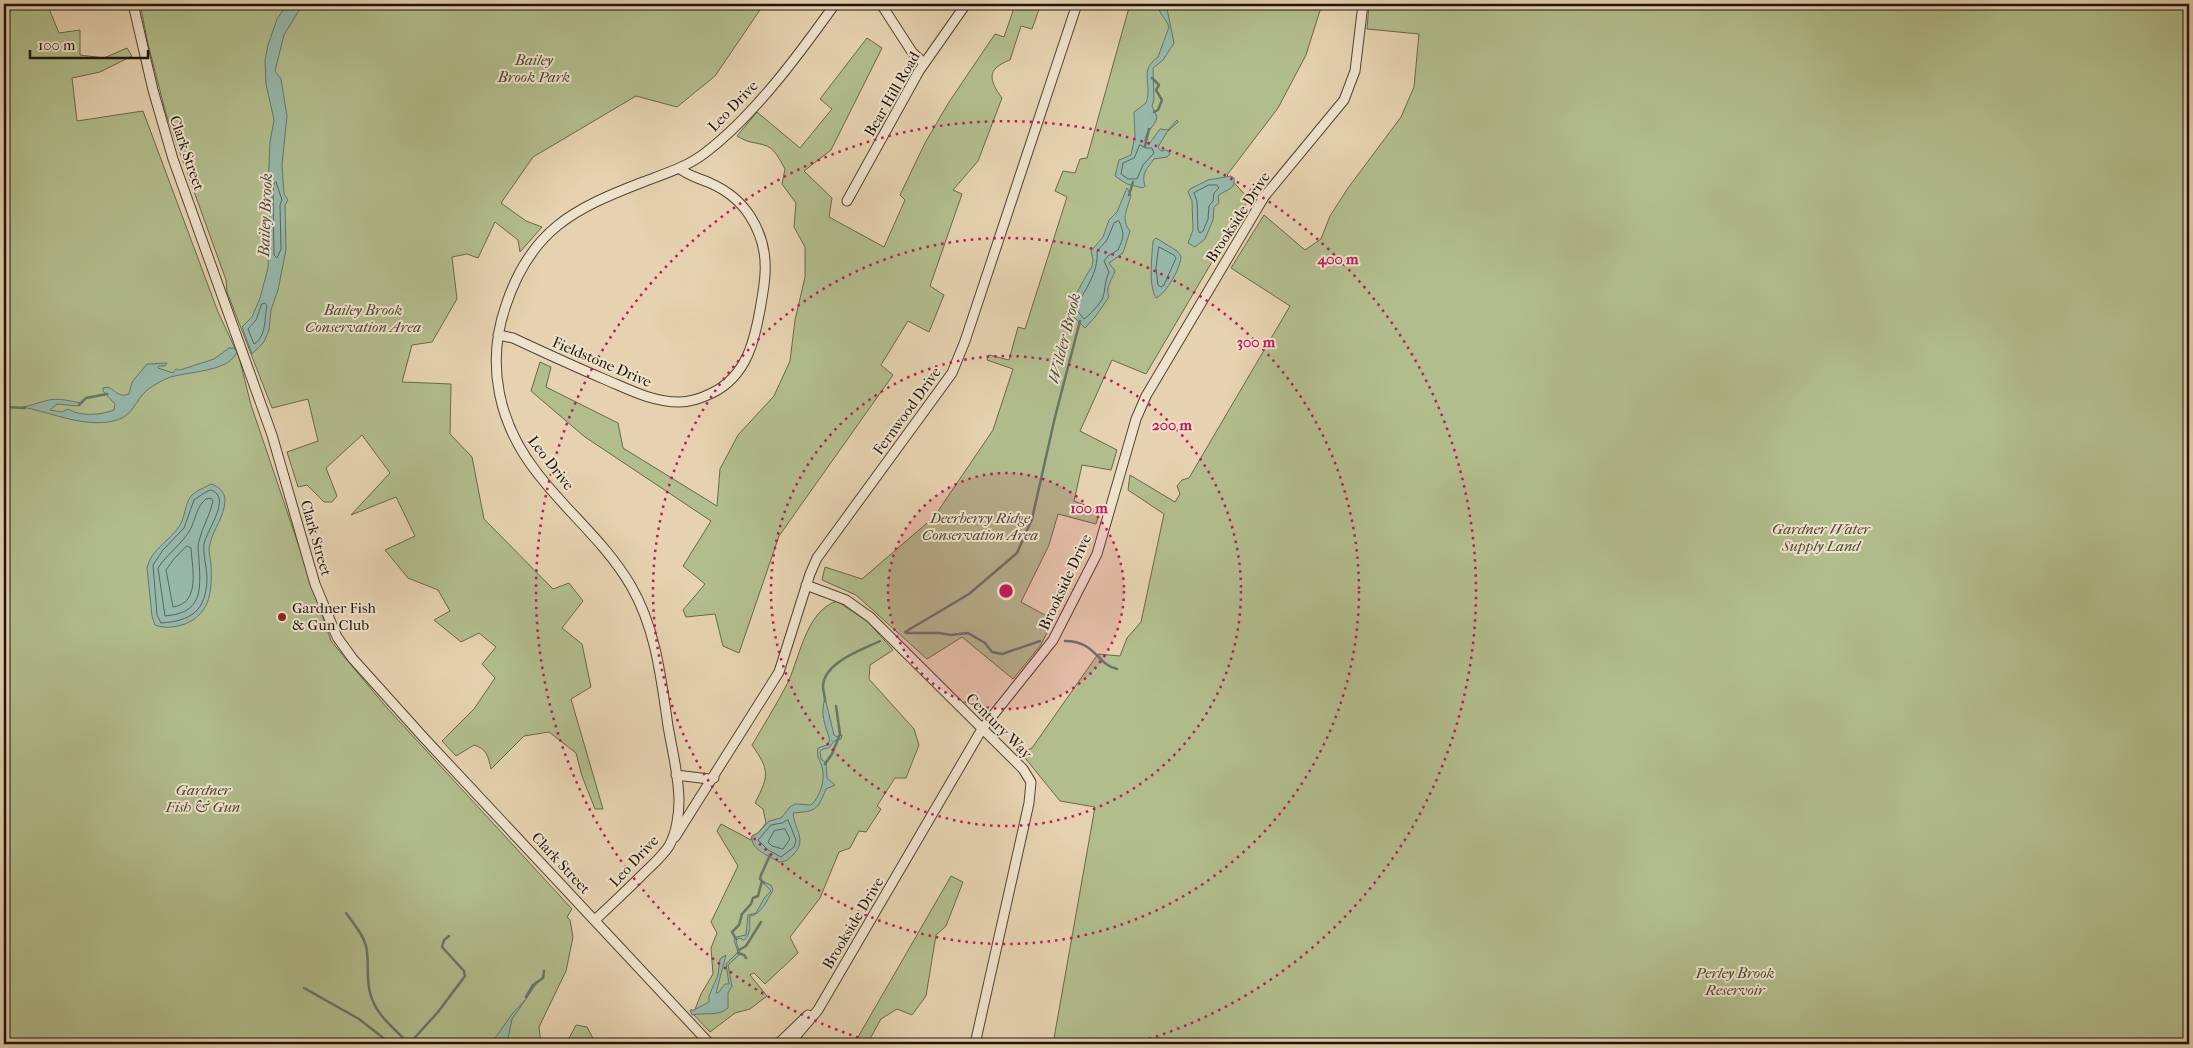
<svg xmlns="http://www.w3.org/2000/svg" width="2193" height="1048" viewBox="0 0 2193 1048" font-family="'IM FELL French Canon',serif">
  <style>
    .green { fill: #b2bd8d; stroke: #68684b }
    .water { fill: #96b8ab; stroke: #66766a }
    .lines { fill: none; stroke-linecap: round; stroke-linejoin: round }
    .shore { stroke: #5a665a; stroke-width: 1 }
    .stream { stroke: #66766a; stroke-width: 2.5 }
    .street-casing { stroke: #504433; stroke-width: 11 }
    .street { stroke: #efe2cc; stroke-width: 9 }
    .ring { fill: none; stroke: #c2185b; stroke-width: 2.5; stroke-dasharray: 2.5 5 }
    .poi-dot { fill: #8f2418; stroke: #efe2cc; stroke-width: 2 }
    .labels { text-anchor: middle; dominant-baseline: central; stroke-width: 4; stroke-linejoin: round; paint-order: stroke }
    .park-label { font-size: 15px; font-style: italic; fill: #4a4731; stroke: #efe2cc }
    .street-label { font-size: 15px; fill: #1e1409; stroke: #efe2cc }
    .poi-label { font-size: 15px; fill: #1e1409; stroke: #efe2cc; text-anchor: start }
    .water-label { font-size: 16px; font-style: italic; fill: #484d42; stroke: #efe2cc }
    .centre { fill: #c2185b; stroke: #efe2cc; stroke-width: 2.5 }
    .ring-label { font-size: 15px; text-anchor: middle; font-weight: bold; fill: #c2185b; stroke: #efe2cc; stroke-width: 4; stroke-linejoin: round; paint-order: stroke }
  </style>
  <rect width="100%" height="100%" fill="#e6d2b0"/>
  <filter id="stains"><feTurbulence type="fractalNoise" baseFrequency=".004" numOctaves="4"/><feColorMatrix values="0 0 0 0 .2 0 0 0 0 .09 0 0 0 0 .02 0 0 0 .5 -.17"/></filter>
  <radialGradient id="worn" r=".72"><stop offset=".6" stop-color="#630" stop-opacity="0"/><stop offset="1" stop-color="#630" stop-opacity=".3"/></radialGradient>
  <path class="green" d="M 4,4 L 47,4 L 59,33 L 80,30 L 80,55 L 104,58 L 127,48 L 132,56 L 100,72 L 72,78 L 77,121 L 143,111 L 218,312 L 239,357 L 251,405 L 331,641 L 388,709 L 572,909 L 567,917 L 570,920 L 573,937 L 566,971 L 539,1027 L 541,1044 L 4,1044 Z
    M 140,4 L 764,4 L 715,76 L 677,107 L 636,96 L 533,157 L 501,203 L 526,221 L 542,227 L 520,252 L 518,240 L 495,222 L 478,258 L 467,254 L 452,257 L 457,299 L 432,342 L 412,345 L 402,382 L 451,384 L 450,434 L 472,457 L 484,519 L 553,589 L 569,583 L 583,601 L 562,628 L 582,644 L 591,687 L 571,699 L 603,809 L 595,809 L 582,776 L 576,753 L 549,732 L 524,736 L 491,769 C 488,756 487,749 474,745 L 456,756 L 442,741 L 474,709 L 495,678 L 482,664 L 496,647 L 479,633 L 461,642 L 434,620 L 450,611 L 438,590 L 408,578 L 385,550 L 415,536 L 396,497 L 351,515 L 390,473 L 362,435 L 326,468 L 337,496 L 332,502 L 324,502 L 307,485 L 298,487 L 287,452 L 318,441 L 308,399 L 272,408 L 227,292 L 226,280 L 166,114 L 148,44 Z
    M 1022,4 L 1041,4 L 1032,29 L 1021,26 L 1010,60 C 986,69 989,80 1002,98 L 978,161 L 953,190 L 962,194 L 930,286 L 944,295 L 929,332 L 908,321 L 881,365 L 893,375 L 779,536 L 739,653 L 723,646 L 715,614 L 686,617 L 683,610 L 705,584 L 683,566 L 711,521 L 585,437 L 531,391 L 540,362 L 551,367 L 546,387 L 618,423 L 623,448 L 717,506 L 720,469 L 738,435 L 774,396 L 790,361 L 795,320 L 805,277 L 805,247 L 794,227 L 796,203 L 782,184 L 785,169 C 780,160 774,147 764,145 C 750,141 751,144 737,136 L 757,112 L 800,148 L 832,109 L 820,99 L 867,38 L 882,48 L 831,150 L 804,171 L 832,198 L 829,217 L 884,247 L 905,200 L 900,195 L 925,143 L 949,102 L 995,34 L 1004,37 L 1014,8 L 1021,10 Z
    M 1130,4 L 1322,4 L 1306,55 L 1278,108 L 1227,175 L 1249,199 L 1146,374 L 1112,360 L 1080,431 L 1117,450 L 1111,470 L 1082,465 L 1074,501 L 1100,511 L 1096,524 L 1058,514 L 1049,545 L 1021,602 L 1054,620 L 1040,646 L 1013,679 L 962,637 L 927,659 L 856,595 L 822,580 L 825,567 L 862,579 L 934,517 L 993,430 L 1013,369 L 987,360 L 989,355 L 1009,360 L 1018,327 L 1025,329 L 1067,197 L 1055,191 L 1063,171 L 1075,173 L 1080,159 L 1087,158 Z
    M 1369,4 L 2189,4 L 2189,1044 L 1053,1044 L 1095,807 L 1060,801 L 1021,753 L 1032,748 L 1098,654 L 1120,656 L 1127,638 L 1141,622 L 1164,514 L 1128,490 L 1130,475 L 1175,502 L 1180,494 L 1177,486 L 1182,480 L 1189,478 L 1290,306 L 1231,268 L 1264,215 L 1305,250 L 1321,239 L 1330,216 L 1348,188 L 1401,117 L 1414,87 L 1419,34 L 1367,29 Z
    M 837,601 L 868,622 L 893,650 L 870,665 L 869,679 L 914,729 L 919,745 L 906,778 L 895,778 L 877,806 L 881,809 L 866,832 L 859,831 L 850,848 L 839,852 L 820,898 L 790,937 L 798,953 L 765,984 L 754,973 L 750,975 L 767,996 L 750,1009 L 735,1013 L 710,1032 L 694,1015 L 696,1014 L 694,1012 L 701,994 L 713,974 L 711,948 L 717,933 L 711,922 L 738,866 L 717,831 L 721,824 L 751,840 L 752,836 L 758,833 L 766,823 L 763,809 L 755,803 C 769,775 770,771 752,745 C 763,726 775,707 785,688 C 800,661 804,612 837,601 Z
    M 951,876 L 963,882 L 946,926 L 936,935 L 926,996 L 912,1015 L 897,1009 L 881,1019 L 867,1044 L 854,1044 Z
    M 576,1025 L 587,1027 L 596,1044 L 566,1044 Z"/>
  <path class="water" d="M 287,4 L 303,4 L 284,35 L 275,71 L 281,79 L 287,116 L 282,165 L 284,194 L 288,200 L 285,205 L 286,250 L 278,290 L 271,310 L 269,330 L 264,342 L 252,354 L 242,327 L 252,317 L 260,298 L 268,268 L 270,223 L 268,191 L 270,142 L 274,120 L 266,84 L 265,60 L 268,45 L 277,19 Z
    M 1157,4 L 1166,4 L 1174,43 L 1163,60 L 1153,68 L 1154,100 L 1152,106 L 1157,117 C 1155,127 1145,131 1145,141 L 1149,144 L 1160,129 L 1168,130 L 1177,120 L 1178,122 L 1167,132 L 1158,147 L 1161,151 L 1167,150 L 1170,154 L 1167,157 L 1154,159 C 1147,169 1141,173 1145,186 L 1143,188 L 1127,184 L 1115,176 L 1119,160 L 1131,155 L 1135,136 L 1134,112 L 1146,103 C 1153,84 1138,71 1158,57 L 1169,27 C 1166,19 1159,13 1157,4 Z
    M 1231,176 L 1234,178 C 1236,190 1226,189 1218,196 L 1219,203 L 1214,207 L 1213,220 L 1205,239 L 1195,247 L 1188,243 L 1193,230 L 1192,201 L 1188,192 L 1190,189 L 1208,180 Z
    M 1127,188 L 1131,195 C 1128,208 1120,219 1130,231 L 1123,253 L 1109,263 L 1115,271 C 1112,280 1105,287 1109,297 L 1095,317 L 1085,328 L 1072,315 L 1066,313 C 1070,306 1089,269 1092,267 L 1093,260 L 1091,251 L 1103,237 L 1109,220 L 1117,212 Z
    M 1156,238 L 1177,251 L 1181,256 C 1181,267 1167,293 1156,298 C 1148,285 1152,256 1153,241 Z
    M 229,348 L 234,348 L 237,352 C 228,373 186,371 168,378 C 161,381 150,387 145,392 C 131,407 133,418 108,422 C 79,426 50,412 22,407 C 30,406 37,403 45,401 C 57,397 69,401 81,403 L 77,406 L 57,404 L 50,410 L 62,412 L 68,409 C 82,417 100,415 114,410 L 115,404 L 103,391 L 103,388 L 108,387 C 116,391 119,398 129,394 L 132,382 L 147,364 L 167,363 L 165,366 L 159,366 L 158,368 L 173,373 L 176,369 L 180,370 L 214,359 Z
    M 211,484 C 218,486 225,492 225,500 C 225,516 213,529 210,544 C 208,549 210,557 211,563 C 212,588 212,613 185,624 C 176,627 164,629 155,625 L 152,616 L 147,568 C 151,549 170,541 180,525 C 185,517 185,504 191,496 C 197,490 204,488 211,484 Z
    M 825,698 L 834,735 L 837,737 L 842,735 L 841,739 L 834,741 L 829,748 L 823,749 L 820,752 L 821,759 L 826,763 L 827,778 L 835,785 L 826,789 C 817,811 816,811 793,813 C 794,829 808,840 793,855 C 789,859 786,862 779,862 C 770,856 750,850 752,836 L 758,833 L 769,821 L 781,818 L 790,807 L 795,804 L 811,805 C 820,797 826,779 822,767 C 820,760 816,757 818,748 L 827,745 L 830,740 C 825,725 820,714 825,698 Z
    M 762,881 L 771,885 L 773,890 C 767,900 761,915 750,916 C 749,925 752,933 744,940 L 739,938 L 736,941 L 740,954 L 728,965 L 732,986 L 728,993 L 728,1008 C 718,1017 705,1012 692,1015 L 690,1010 L 694,1010 L 709,1002 L 709,996 L 718,975 L 720,959 L 726,955 L 716,993 L 718,993 L 725,984 L 729,984 L 726,964 L 738,952 L 734,940 L 736,937 L 746,935 L 748,915 L 756,913 L 765,897 L 771,891 Z
    M 537,983 L 512,1019 L 507,1044 L 491,1044 L 512,1014 L 526,999 L 533,985 Z"/>
  <g class="lines">
    <path class="shore" d="M 1140,145 L 1146,148 L 1152,148 L 1154,153 L 1143,165 L 1137,179 L 1128,179 L 1121,174 L 1123,163 L 1134,158 Z
      M 276,182 L 282,200 L 280,205 L 281,249 L 277,258 L 274,255 L 273,191 L 274,184 Z
      M 1209,185 L 1217,185 L 1219,188 L 1214,193 L 1213,201 L 1209,206 L 1208,219 L 1203,231 L 1200,233 L 1198,230 L 1197,201 L 1194,193 Z
      M 1119,221 C 1125,235 1124,236 1118,250 L 1108,256 L 1104,261 L 1109,272 C 1104,284 1106,286 1103,297 C 1102,302 1088,317 1084,319 L 1075,308 C 1085,290 1099,272 1097,251 L 1107,240 L 1114,223 Z
      M 1159,247 L 1174,255 L 1176,258 L 1164,285 L 1161,287 L 1158,285 L 1156,268 Z
      M 262,304 L 265,303 L 267,306 C 264,318 267,336 254,344 L 248,329 L 256,320 Z
      M 211,490 C 233,497 206,531 204,544 C 203,556 207,568 207,579 C 206,611 191,621 161,623 L 157,615 L 153,565 L 163,550 L 184,528 L 194,500 L 204,493 Z
      M 206,499 L 211,498 L 213,501 C 210,516 202,527 199,541 C 197,547 199,555 199,561 C 201,591 202,613 165,616 L 158,568 C 167,554 182,544 190,530 C 196,519 196,507 206,499 Z
      M 187,546 L 191,548 C 192,568 201,603 173,607 L 166,570 L 174,559 Z
      M 788,820 L 796,840 L 794,847 L 781,857 L 768,850 L 758,840 L 771,825 L 782,823 Z
      M 785,829 L 790,839 L 783,849 L 772,846 L 768,842 L 774,831 Z"/>
    <path class="stream" d="M 1152,78 L 1159,85 L 1156,90 L 1162,100 L 1158,110 L 1154,112
      M 1145,146 L 1149,129
      M 1129,195 L 1133,182
      M 79,405 L 86,398 L 107,394
      M 4,407 L 25,408
      M 905,632 L 969,594 L 1017,553 L 1032,519 L 1055,417 L 1080,321
      M 906,633 L 939,633 L 951,635 L 968,633 L 985,643 L 992,652 L 1002,654 L 1040,641
      M 1065,641 C 1096,641 1097,665 1117,669
      M 825,701 C 825,696 823,691 823,686 C 824,662 862,650 880,641
      M 825,764 L 832,754 L 840,734 L 836,706
      M 764,883 L 760,879 L 761,875 L 770,855
      M 346,913 C 354,924 363,934 366,946 C 370,962 365,980 371,996 C 377,1016 395,1029 409,1044
      M 736,939 L 732,932 L 739,925 L 742,914 L 751,904 L 753,898 L 758,896 L 762,881
      M 739,950 L 746,946 L 761,922
      M 738,953 L 744,955 L 746,958
      M 304,988 L 359,1019 L 391,1044
      M 526,997 L 533,985 L 543,978 L 544,971
      M 409,1044 L 438,1012 L 465,976 L 464,971 L 442,947 L 444,940 L 449,936
      M 448,1044 L 460,1042 L 469,1044"/>
    <g class="street-casing">
      <path id="street" d="M 133,4 L 153,90 L 173,159 L 272,435 L 315,584 L 337,637 L 353,659 L 425,739 L 710,1044
        M 881,4 L 912,52 L 924,63
        M 847,201 L 919,71 L 966,4
        M 498,335 L 513,338 C 543,352 573,366 604,379 C 628,389 652,402 679,402 C 691,402 702,398 712,393 C 747,376 755,340 761,304 C 764,287 767,269 764,252 C 762,239 757,227 750,216 C 741,202 726,190 710,183 C 699,178 688,176 679,168
        M 806,585 L 846,600 L 870,617 L 1023,769 L 1031,782 L 1029,803 L 975,1044
        M 676,775 L 709,779 L 714,778
        M 675,837 L 779,672 L 810,574 L 817,558 L 952,373 L 965,341 L 1077,4
        M 595,920 C 611,905 626,891 641,876 C 651,866 662,857 669,846 C 676,834 679,815 679,801 C 679,776 672,750 668,726 C 661,678 656,629 631,586 C 606,543 568,513 538,474 C 499,425 485,365 506,305 C 531,230 573,209 643,182 C 664,174 687,167 705,153 C 754,116 800,53 835,4
        M 778,1044 L 808,1015
        M 789,1044 L 818,1010 L 982,729 L 1053,640 L 1097,554 L 1136,419 L 1146,396 L 1264,197 L 1344,100 L 1355,71 L 1363,4"/>
    </g>
    <use href="#street" class="street"/>
  </g>
  <circle cx="1006" cy="591" r="118" fill="#c2185b" fill-opacity=".12"/>
  <g class="ring">
    <circle cx="1006" cy="591" r="118"/>
    <circle cx="1006" cy="591" r="235"/>
    <circle cx="1006" cy="591" r="353"/>
    <path d="M880 1044A470 470 0 1 1 1132 1044"/>
  </g>
  <circle class="poi-dot" cx="282" cy="617" r="5"/>
  <g class="labels">
    <g class="park-label">
      <text x="534" y="60">Bailey<tspan x="534" dy="17">Brook Park</tspan></text>
      <text x="363" y="310">Bailey Brook<tspan x="363" dy="17">Conservation Area</tspan></text>
      <text x="980" y="518">Deerberry Ridge<tspan x="980" dy="17">Conservation Area</tspan></text>
      <text x="1821" y="529">Gardner Water<tspan x="1821" dy="17">Supply Land</tspan></text>
      <text x="203" y="790">Gardner<tspan x="203" dy="17">Fish &amp; Gun</tspan></text>
      <text x="1735" y="973">Perley Brook<tspan x="1735" dy="17">Reservoir</tspan></text>
    </g>
    <g class="street-label">
      <text transform="translate(892 94) rotate(-60)">Bear Hill Road</text>
      <text transform="translate(733 106) rotate(-46)">Leo Drive</text>
      <text transform="translate(187 153) rotate(71)">Clark Street</text>
      <text transform="translate(1238 217) rotate(-57)">Brookside Drive</text>
      <text transform="translate(602 362) rotate(23)">Fieldstone Drive</text>
      <text transform="translate(907 411) rotate(-54)">Fernwood Drive</text>
      <text transform="translate(551 463) rotate(52)">Leo Drive</text>
      <text transform="translate(316 538) rotate(74)">Clark Street</text>
      <text transform="translate(1065 582) rotate(-65)">Brookside Drive</text>
      <text transform="translate(999 726) rotate(45)">Century Way</text>
      <text transform="translate(634 861) rotate(-47)">Leo Drive</text>
      <text transform="translate(561 863) rotate(47)">Clark Street</text>
      <text transform="translate(853 923) rotate(-59)">Brookside Drive</text>
    </g>
    <g class="poi-label">
      <text x="292" y="608">Gardner Fish<tspan x="292" dy="17">&amp; Gun Club</tspan></text>
    </g>
    <g class="water-label">
      <text transform="translate(265 215) rotate(-88)">Bailey Brook</text>
      <text transform="translate(1064 338) rotate(-76)">Wilder Brook</text>
    </g>
  </g>
  <circle cx="1006" cy="591" r="8" class="centre"/>
  <g class="ring-label">
    <text x="1338" y="264">400 m</text>
    <text x="1256" y="347">300 m</text>
    <text x="1172" y="430">200 m</text>
    <text x="1089" y="513">100 m</text>
  </g>
  <rect width="2193" height="1048" fill="none" stroke="#e6d2b0" stroke-width="20"/>
  <rect x="5" y="5" width="2183" height="1038" fill="none" stroke="#1e1409" stroke-width="2.5"/>
  <rect x="10" y="10" width="2173" height="1028" fill="none" stroke="#1e1409"/>
  <path d="M30 50v8h118v-8" fill="none" stroke="#1e1409" stroke-width="2.5"/>
  <text x="38" y="50" font-size="15" fill="#1e1409" stroke="#efe2cc" stroke-width="4" paint-order="stroke">100 m</text>
  <rect width="100%" height="100%" filter="url(#stains)"/>
  <rect width="100%" height="100%" fill="url(#worn)"/>
</svg>
